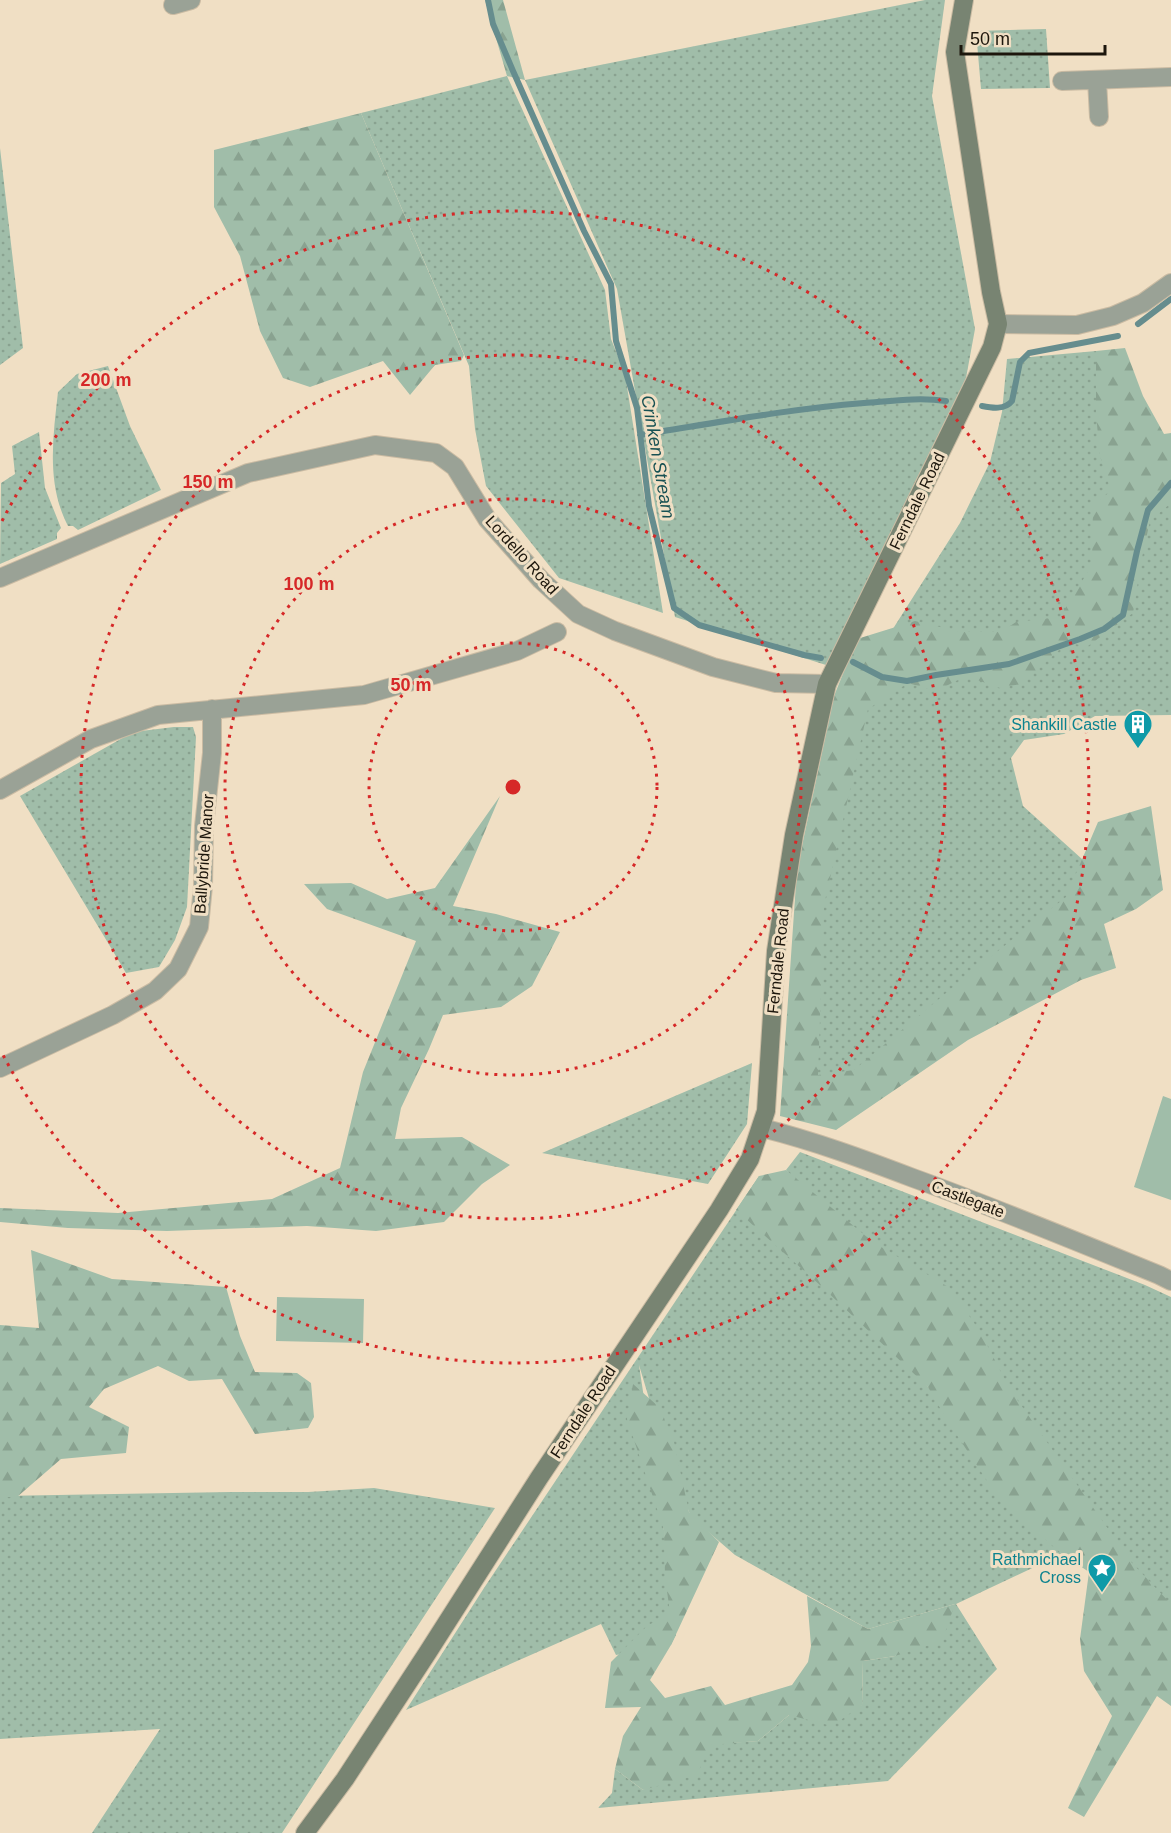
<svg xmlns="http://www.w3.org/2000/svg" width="1171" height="1833" viewBox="0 0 1171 1833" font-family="Helvetica,sans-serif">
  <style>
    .grass { fill: url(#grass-dots) }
    .forest { fill: url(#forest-firs) }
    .pitch { fill: #a0bda9 }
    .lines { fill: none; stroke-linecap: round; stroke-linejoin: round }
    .stream { stroke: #668d8e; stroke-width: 6 }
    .street-casing { stroke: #cabba3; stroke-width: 20 }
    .secondary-casing { stroke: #cabba3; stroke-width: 20 }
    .street { stroke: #9aa296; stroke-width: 18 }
    .secondary { stroke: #788472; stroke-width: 18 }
    .ring { fill: none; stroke: #d62828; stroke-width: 3; stroke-dasharray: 3 6 }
    .labels { text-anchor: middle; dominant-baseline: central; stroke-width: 6; stroke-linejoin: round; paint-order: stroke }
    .street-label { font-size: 16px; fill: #1c160c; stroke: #f0dfc4 }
    .culture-label { font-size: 16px; fill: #0d838f; stroke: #f0dfc4; text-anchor: end }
    .water-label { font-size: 18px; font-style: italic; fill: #175153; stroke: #f0dfc4 }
    .centre { fill: #d62828; stroke: #f0dfc4; stroke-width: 3 }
    .ring-label { font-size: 18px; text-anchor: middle; font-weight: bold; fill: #d62828; stroke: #f0dfc4; stroke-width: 6; stroke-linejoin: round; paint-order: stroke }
  </style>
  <defs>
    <pattern id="grass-dots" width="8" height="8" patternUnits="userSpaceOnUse" patternTransform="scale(1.5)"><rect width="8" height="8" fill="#a0bda9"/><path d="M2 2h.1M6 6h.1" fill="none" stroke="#89a290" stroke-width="1.8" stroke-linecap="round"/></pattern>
    <pattern id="forest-firs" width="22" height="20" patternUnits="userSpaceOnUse" patternTransform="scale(1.5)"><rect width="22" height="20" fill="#a0bda9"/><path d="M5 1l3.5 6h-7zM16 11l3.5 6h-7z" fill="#89a290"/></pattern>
  </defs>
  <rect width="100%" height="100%" fill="#f0dfc4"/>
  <path class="grass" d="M 925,0 L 945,0 L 932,96 L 975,329 L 966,378 L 826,665 L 675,617 L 617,289 L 525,80 Z
    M 1046,29 L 1050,88 L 981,89 L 976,31 Z
    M 507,76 L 605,290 L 611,339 L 625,374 L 663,613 L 559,578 L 486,486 L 475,429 L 469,366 L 361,113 Z
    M 0,148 L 23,348 L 0,365 Z
    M 1096,351 L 1135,489 L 1171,496 L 1171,715 L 1095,716 L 1064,734 L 1024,740 L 1011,758 L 1023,806 L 1092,868 L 1022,964 L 808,1122 L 809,885 L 851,695 L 960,523 L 990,462 L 1002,412 L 1007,359 Z
    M 108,366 L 130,426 L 161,490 L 78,530 L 73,526 L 68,526 C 46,484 53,437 58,392 L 77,374 Z
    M 39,432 L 45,488 L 61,528 L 57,533 L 57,539 L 0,564 L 1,483 L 15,474 L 12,446 Z
    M 174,727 L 193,727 L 196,737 L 187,907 L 175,940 L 159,967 L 126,973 L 20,796 L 133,732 Z
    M 752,1063 L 747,1124 L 708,1184 L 542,1153 Z
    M 800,1152 L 1145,1285 L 1171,1297 L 1171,1628 L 786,1170 Z
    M 759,1176 L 1062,1554 L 956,1604 L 997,1669 L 888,1781 L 598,1808 L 612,1793 L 615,1769 L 643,1790 L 710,1744 L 758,1741 L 789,1715 L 862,1705 L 863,1661 L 895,1656 L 955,1604 L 868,1629 L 735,1555 L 691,1517 L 663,1445 L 639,1365 L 664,1530 L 676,1635 L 671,1645 L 616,1655 L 601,1624 L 406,1710 L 484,1588 Z
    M 374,1488 L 495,1508 L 282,1833 L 92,1833 L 160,1729 L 0,1739 L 0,1496 L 230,1492 L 308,1492 Z"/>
  <path class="forest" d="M 485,0 L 503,0 L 525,80 L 507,76 Z
    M 361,113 L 464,355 L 461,361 L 435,365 L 410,395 L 383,361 L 310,387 L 283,378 L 260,331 L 240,256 L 214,207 L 214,150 Z
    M 1125,348 L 1143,396 L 1164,434 L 1171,433 L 1171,503 L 1150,521 L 1141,562 L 1133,613 L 1088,646 L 1067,643 L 1021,684 L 1000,688 L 966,676 L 936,691 L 908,683 L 868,709 L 824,905 L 818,1075 L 854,1070 L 964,978 L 1066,897 L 1098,822 L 1151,806 L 1163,890 L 1136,909 L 1104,924 L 1116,968 L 1081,980 L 968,1040 L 836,1130 L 780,1116 L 797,869 L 834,696 L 857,639 L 915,621 L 961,632 L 1001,632 L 1016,622 L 1060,617 L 1092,565 L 1093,505 L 1111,491 L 1100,456 L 1096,414 L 1096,351 Z
    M 500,796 L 453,906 L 496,914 L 560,932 L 532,986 L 501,1007 L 443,1015 L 429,1049 L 401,1108 L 395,1139 L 462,1137 L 510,1165 L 482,1184 L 444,1222 L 376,1231 L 307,1226 L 167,1231 L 68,1228 L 0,1222 L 0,1208 L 118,1213 L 272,1199 L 340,1168 L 363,1072 L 416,941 L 327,909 L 304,884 L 351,883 L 387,899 L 435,888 Z
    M 786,1170 L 873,1242 L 950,1288 L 981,1333 L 1009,1388 L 1132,1563 L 1171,1604 L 1171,1706 L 1157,1696 L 1084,1817 L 1068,1808 L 1112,1716 L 1084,1671 L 1080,1639 L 1089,1572 L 1062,1554 L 999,1499 L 947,1420 L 928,1387 L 821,1286 L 736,1210 L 759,1176 Z
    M 31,1250 L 112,1279 L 226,1287 L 240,1336 L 255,1372 L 297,1373 L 311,1383 L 314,1417 L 308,1428 L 255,1434 L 222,1379 L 189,1381 L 158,1366 L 104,1389 L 89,1407 L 129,1427 L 126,1453 L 61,1459 L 17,1497 L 0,1497 L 0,1325 L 39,1328 Z
    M 633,1384 L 659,1407 L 674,1442 L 689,1512 L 719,1542 L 671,1645 L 650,1680 L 665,1698 L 711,1686 L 725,1705 L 792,1685 L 808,1662 L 811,1646 L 807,1596 L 868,1629 L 955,1604 L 942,1641 L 895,1656 L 863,1661 L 862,1705 L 832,1726 L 789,1715 L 758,1741 L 710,1745 L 697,1775 L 643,1790 L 615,1769 L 623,1736 L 641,1707 L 605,1708 L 611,1662 L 647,1626 L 670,1613 L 665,1576 L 664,1530 L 627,1419 Z"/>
  <path class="pitch" d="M 1163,1096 L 1171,1099 L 1171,1200 L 1134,1187 Z
    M 277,1297 L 364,1299 L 363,1343 L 276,1341 Z"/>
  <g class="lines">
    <path class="stream" d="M 488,0 L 493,24 L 513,71 L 584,231 L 611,284 L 616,341 L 637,408 L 649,506 L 674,608 L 699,625 L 804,655 L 821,658
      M 1138,324 L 1171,299
      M 982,406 C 992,408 1005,410 1012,401 L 1020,362 L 1029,353 L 1118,336
      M 640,435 C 715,423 788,409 864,403 C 891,401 919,397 946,401
      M 853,662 L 882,677 L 907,681 L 936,675 L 1009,664 L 1080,639 L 1104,629 L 1123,615 L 1137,551 L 1148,510 L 1171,483"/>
    <g class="street-casing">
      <path id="street" d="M 173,5 L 191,0
        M 1097,80 L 1099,117
        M 1062,81 L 1171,77
        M 998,324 L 1077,325 L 1113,316 L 1143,303 L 1171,283
        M 0,578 L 248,473 L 375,445 L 436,453 L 455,467 L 487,519 L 541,580 L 578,614 L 615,631 L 713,667 L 776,683 L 827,684
        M 0,790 L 91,739 L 158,715 L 364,695 L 517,651 L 557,632
        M 0,1068 L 113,1015 L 155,991 L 178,969 L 199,927 L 203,886 L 204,826 L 212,753 L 212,709
        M 762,1128 C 814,1141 863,1159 913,1178 C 996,1208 1078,1242 1159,1275 L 1171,1281"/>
    </g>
    <g class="secondary-casing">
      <path id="secondary" d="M 305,1833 L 345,1779 L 428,1652 L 539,1478 L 719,1210 L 750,1159 L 766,1111 L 776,951 L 794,835 L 827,684 L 992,347 L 998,324 L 991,292 L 955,52 L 964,0"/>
    </g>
    <use href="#street" class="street"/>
    <use href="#secondary" class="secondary"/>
  </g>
  <g class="ring">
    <circle cx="513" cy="787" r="144"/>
    <circle cx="513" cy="787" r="288"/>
    <circle cx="513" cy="787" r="432"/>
    <path d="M2 521A576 576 0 1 1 2 1053"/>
  </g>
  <defs>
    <g id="building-pin" transform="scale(1.5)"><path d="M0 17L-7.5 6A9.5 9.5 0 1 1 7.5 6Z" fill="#0f9aa8" stroke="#f0dfc4"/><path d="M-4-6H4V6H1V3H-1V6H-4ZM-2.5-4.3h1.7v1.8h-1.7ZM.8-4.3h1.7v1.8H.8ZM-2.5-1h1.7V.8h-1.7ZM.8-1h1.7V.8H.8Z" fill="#fff"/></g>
    <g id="sight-pin" transform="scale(1.5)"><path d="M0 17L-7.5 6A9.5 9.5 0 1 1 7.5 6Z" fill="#0f9aa8" stroke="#f0dfc4"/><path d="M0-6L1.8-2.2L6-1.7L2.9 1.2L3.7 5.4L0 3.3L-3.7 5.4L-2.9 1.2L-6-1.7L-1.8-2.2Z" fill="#fff"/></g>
  </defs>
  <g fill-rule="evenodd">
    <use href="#building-pin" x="1138" y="724"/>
    <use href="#sight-pin" x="1102" y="1568"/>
  </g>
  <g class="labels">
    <g class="street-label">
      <text transform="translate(917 501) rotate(-64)">Ferndale Road</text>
      <text transform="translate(522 555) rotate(48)">Lordello Road</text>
      <text transform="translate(204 854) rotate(-86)">Ballybride Manor</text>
      <text transform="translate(778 961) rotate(-84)">Ferndale Road</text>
      <text transform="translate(968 1199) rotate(21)">Castlegate</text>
      <text transform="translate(583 1412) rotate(-57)">Ferndale Road</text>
    </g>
    <g class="culture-label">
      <text x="1117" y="724">Shankill Castle</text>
      <text x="1081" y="1559">Rathmichael<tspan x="1081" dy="18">Cross</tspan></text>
    </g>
    <g class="water-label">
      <text transform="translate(658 457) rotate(80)">Crinken Stream</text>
    </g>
  </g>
  <circle cx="513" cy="787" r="9" class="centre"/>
  <g class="ring-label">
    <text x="106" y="386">200 m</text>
    <text x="208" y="488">150 m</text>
    <text x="309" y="590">100 m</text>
    <text x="411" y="691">50 m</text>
  </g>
  <path d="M961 45v9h144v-9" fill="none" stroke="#1c160c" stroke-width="3"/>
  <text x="970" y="45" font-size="18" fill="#1c160c" stroke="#f0dfc4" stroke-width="4.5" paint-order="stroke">50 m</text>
</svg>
